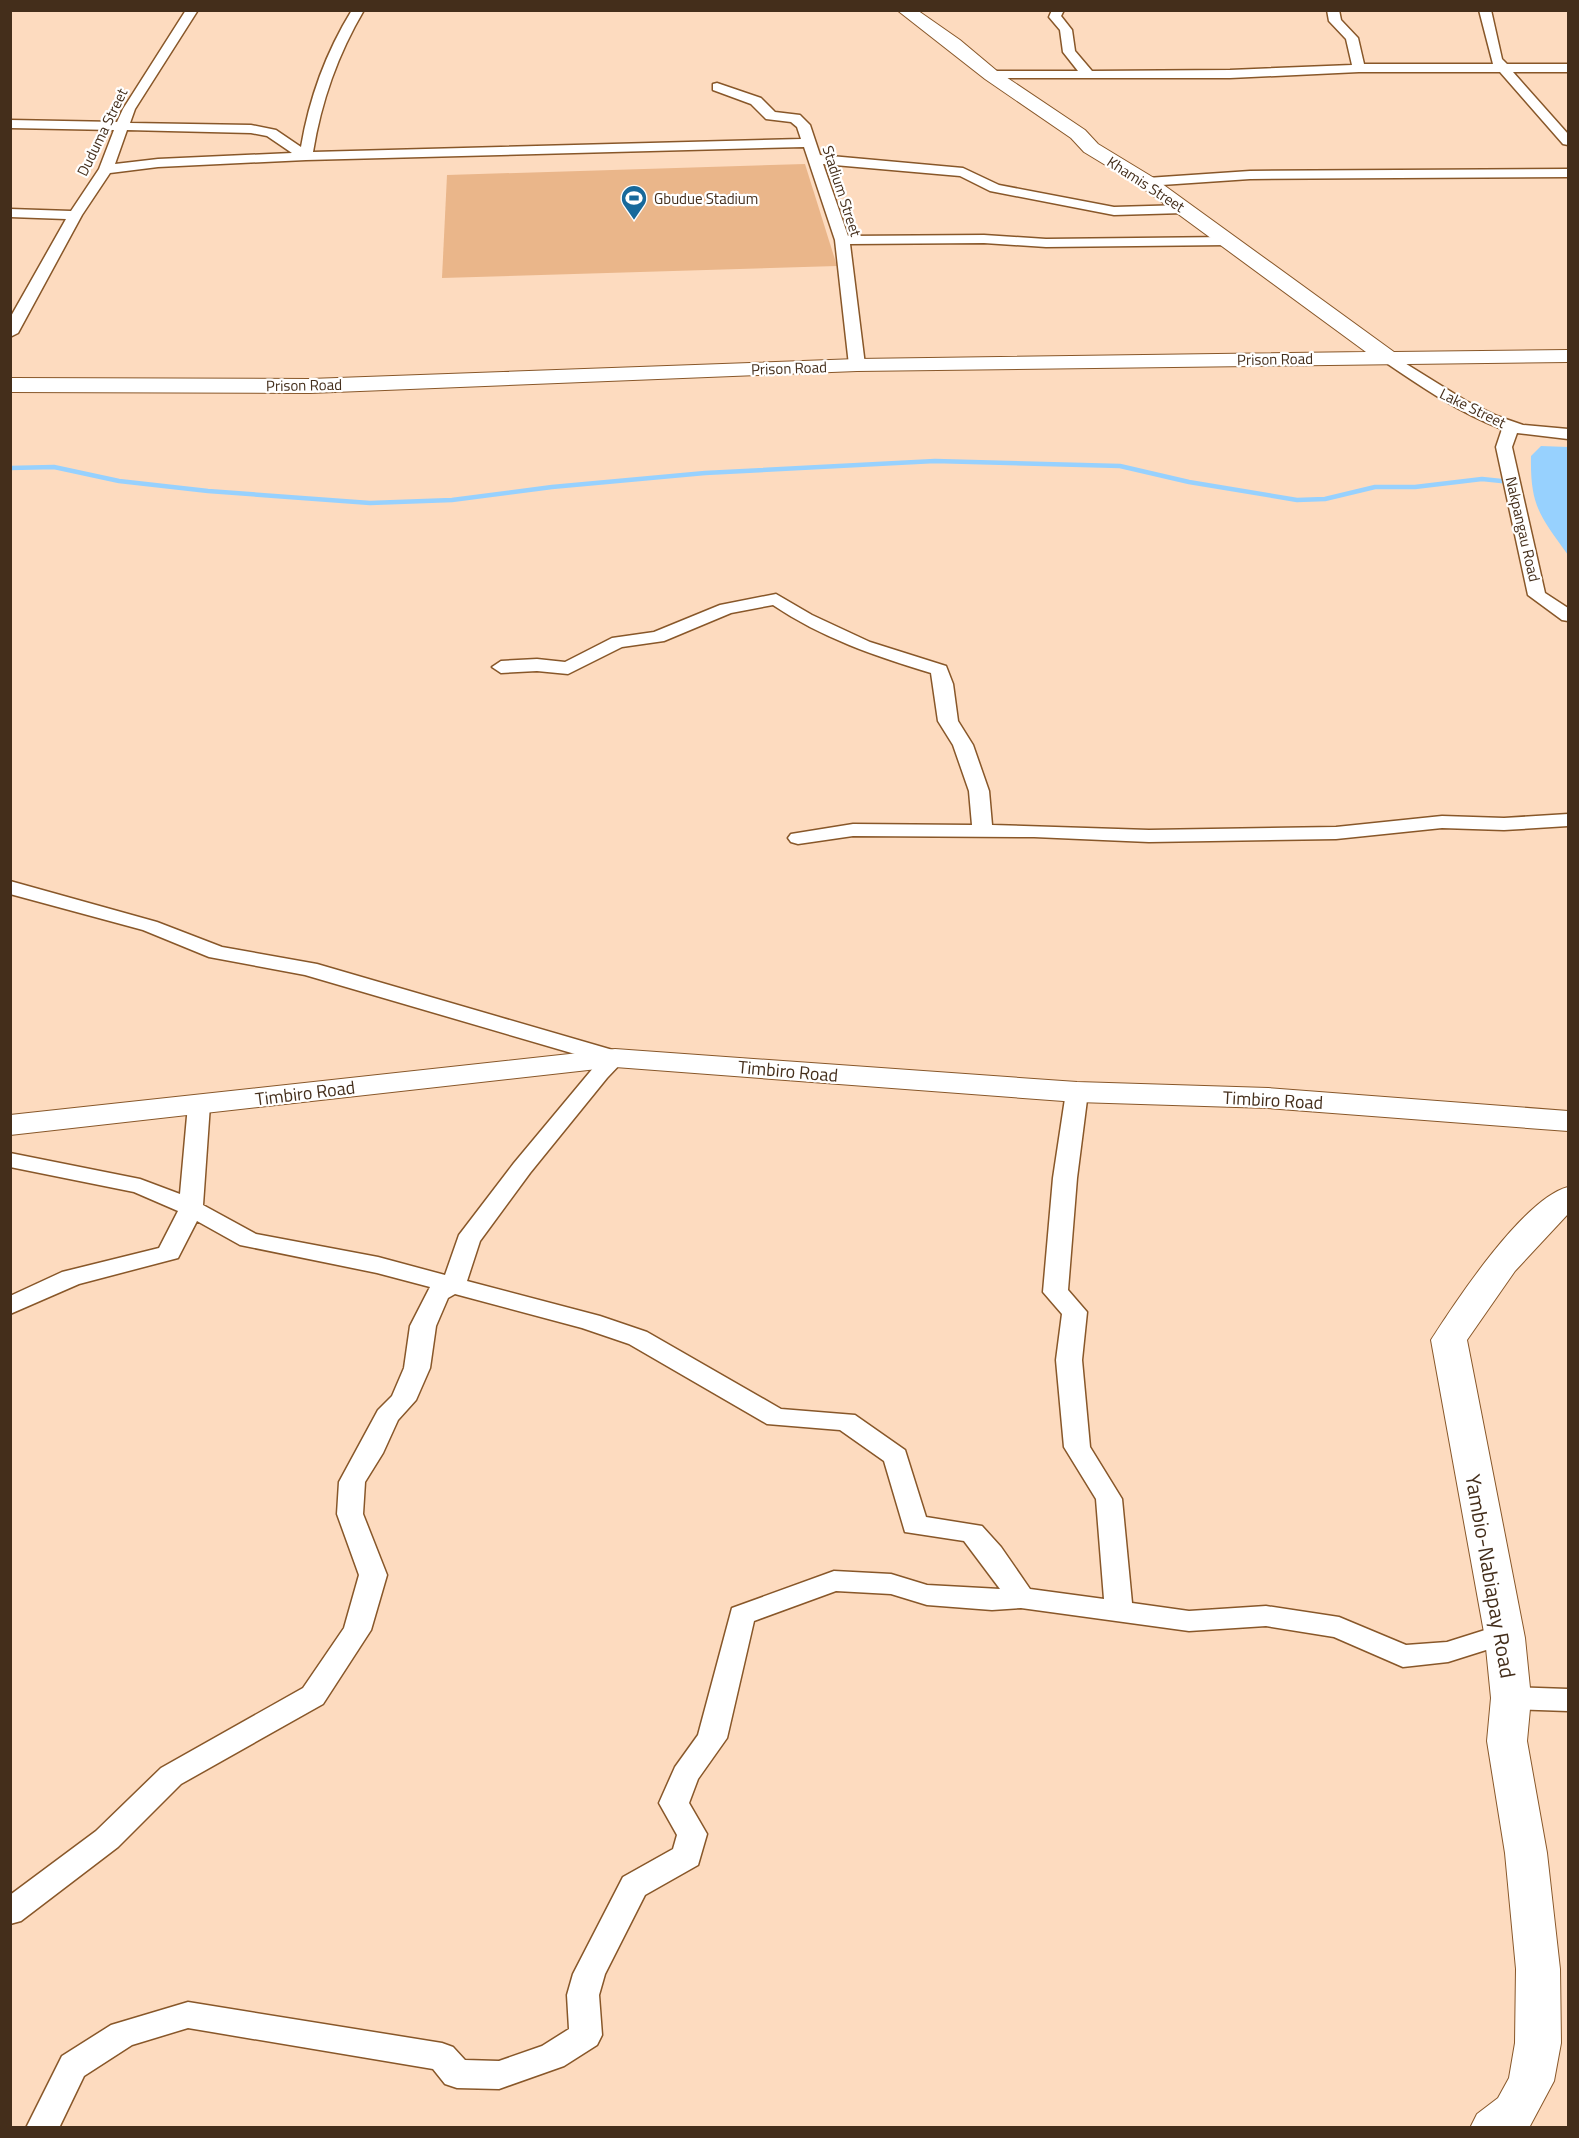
<svg xmlns="http://www.w3.org/2000/svg" width="1579" height="2138" viewBox="0 0 1579 2138" font-family="'Titillium Web',sans-serif">
  <style>
    .green { fill: #eab68a }
    .water { fill: #97d1fe }
    .lines { fill: none; stroke-linecap: round; stroke-linejoin: round }
    .stream { stroke: #97d1fe; stroke-width: 4.5 }
    .street-casing { stroke: #885729; stroke-width: 3 }
    .secondary-casing { stroke: #885729; stroke-width: 2 }
    .street { fill: #fff; fill-rule: evenodd }
    .secondary { fill: #fff; fill-rule: evenodd }
    .labels { text-anchor: middle; dominant-baseline: central; stroke-width: 4.5; stroke-linejoin: round; paint-order: stroke }
    .far-street-label { font-size: 15px; fill: #442e1b; stroke: #fff }
    .far-poi-label { font-size: 15px; fill: #442e1b; stroke: #fff; text-anchor: start }
    .street-label { font-size: 18px; fill: #442e1b; stroke: #fff }
    .near-street-label { font-size: 21px; fill: #442e1b; stroke: #fff }
  </style>
  <rect width="100%" height="100%" fill="#fddbbf"/>
  <path class="green" d="M 805,164 L 837,266 L 442,278 L 447,175 Z"/>
  <path class="water" d="M 1541,446 L 1568,447 L 1568,555 C 1540,516 1530,506 1531,456 Z"/>
  <g class="lines">
    <path class="stream" d="M 10,468 L 54,467 L 119,481 L 208,491 L 370,503 L 452,500 L 552,487 L 705,473 L 935,461 L 1120,466 L 1189,482 L 1297,500 L 1325,499 L 1375,487 L 1415,487 L 1482,479 L 1511,482"/>
    <g class="street-casing">
      <path id="street" d="M 186,10 L 198,10 L 135,109 L 130,123 L 251,125 L 276,130 L 301,147 C 309,99 326,52 352,10 L 364,10 C 338,54 321,102 313,152 L 801,139 L 797,127 L 791,122 L 766,119 L 751,104 L 713,90 L 713,84 L 717,83 L 761,98 L 775,112 L 800,115 L 810,125 L 820,155 L 963,168 L 999,185 L 1114,207 L 1184,205 L 1191,209 L 1184,213 L 1114,215 L 990,191 L 960,176 L 823,164 L 848,236 L 984,235 L 1046,239 L 1227,237 L 1234,241 L 1227,245 L 1046,247 L 984,243 L 850,244 L 865,365 L 857,370 L 849,365 L 835,240 L 804,147 L 306,160 L 158,167 L 110,173 L 82,215 L 18,333 L 10,337 L 10,318 L 66,219 L 10,217 L 10,209 L 71,211 L 99,169 L 114,130 L 10,128 L 10,120 L 117,122 L 123,109 ZM 127,130 L 251,133 L 267,136 L 292,153 L 158,159 L 115,164 Z
        M 1052,10 L 1064,10 L 1061,16 L 1072,30 L 1075,51 L 1092,71 L 1230,70 L 1352,65 L 1346,39 L 1329,21 L 1327,10 L 1339,10 L 1341,20 L 1358,38 L 1364,64 L 1493,64 L 1479,10 L 1491,10 L 1502,59 L 1507,64 L 1568,64 L 1568,72 L 1513,72 L 1568,134 L 1568,145 L 1563,144 L 1500,72 L 1359,72 L 1230,78 L 987,78 L 987,72 L 991,71 L 1078,71 L 1063,52 L 1060,30 L 1049,17 Z
        M 1568,169 L 1568,177 L 1250,179 L 1147,186 L 1140,182 L 1147,178 L 1250,171 Z
        M 1387,352 L 1466,401 L 1497,416 L 1523,425 L 1568,429 L 1568,439 L 1517,433 L 1512,447 L 1545,593 L 1568,608 L 1568,621 L 1562,620 L 1528,595 L 1496,447 L 1502,429 C 1458,412 1420,386 1382,360 L 1379,357 L 1382,354 Z
        M 776,594 L 812,615 L 870,642 L 946,666 L 953,684 L 958,721 L 973,745 L 989,791 L 992,825 L 1149,830 L 1336,827 L 1442,816 L 1504,818 L 1568,814 L 1568,826 L 1504,830 L 1442,828 L 1336,839 L 1149,842 L 1034,837 L 853,836 L 798,844 L 791,842 L 788,838 L 791,834 L 853,824 L 972,825 L 969,791 L 953,745 L 938,721 L 931,673 C 875,656 822,638 773,605 L 731,613 L 664,641 L 622,647 L 568,674 L 537,671 L 501,673 L 492,667 L 501,661 L 537,659 L 565,662 L 612,638 L 654,632 L 720,605 Z
        M 10,881 L 157,922 L 222,947 L 317,964 L 623,1053 L 626,1058 L 607,1078 L 530,1173 L 480,1241 L 467,1281 L 600,1316 L 647,1332 L 781,1409 L 855,1415 L 905,1450 L 926,1517 L 982,1526 L 1001,1547 L 1030,1589 L 1104,1599 L 1096,1499 L 1064,1447 L 1056,1360 L 1062,1314 L 1043,1292 L 1053,1178 L 1066,1092 L 1069,1087 L 1085,1087 L 1088,1092 L 1077,1178 L 1068,1290 L 1087,1312 L 1082,1360 L 1090,1447 L 1122,1499 L 1132,1603 L 1189,1611 L 1266,1606 L 1339,1617 L 1406,1645 L 1447,1642 L 1485,1630 L 1505,1628 L 1515,1631 L 1519,1638 L 1515,1645 L 1486,1650 L 1448,1662 L 1403,1667 L 1334,1637 L 1266,1626 L 1189,1631 L 1021,1608 L 992,1610 L 927,1605 L 891,1594 L 836,1591 L 754,1621 L 727,1738 L 698,1779 L 689,1803 L 707,1834 L 698,1865 L 645,1895 L 605,1974 L 599,1995 L 602,2035 L 597,2045 L 564,2066 L 499,2089 L 457,2088 L 445,2084 L 433,2069 L 188,2028 L 132,2045 L 84,2076 L 59,2128 L 26,2128 L 62,2056 L 111,2025 L 188,2002 L 442,2043 L 453,2047 L 465,2060 L 499,2061 L 542,2046 L 569,2029 L 567,1995 L 573,1974 L 623,1877 L 673,1849 L 677,1835 L 659,1803 L 675,1767 L 698,1735 L 732,1608 L 834,1571 L 891,1574 L 927,1585 L 1000,1589 L 964,1541 L 905,1532 L 884,1461 L 840,1430 L 767,1424 L 629,1344 L 582,1328 L 455,1294 L 448,1298 L 436,1326 L 430,1368 L 416,1400 L 398,1420 L 383,1453 L 365,1482 L 363,1514 L 387,1575 L 371,1630 L 323,1704 L 181,1784 L 118,1847 L 21,1921 L 10,1924 L 10,1895 L 96,1831 L 161,1768 L 303,1688 L 344,1628 L 359,1575 L 337,1514 L 339,1482 L 378,1410 L 392,1396 L 404,1368 L 410,1326 L 430,1287 L 377,1273 L 240,1245 L 197,1221 L 178,1258 L 79,1284 L 10,1314 L 10,1296 L 62,1272 L 159,1248 L 178,1211 L 134,1192 L 10,1167 L 10,1153 L 140,1179 L 180,1194 L 188,1105 L 191,1100 L 207,1100 L 210,1105 L 203,1205 L 256,1234 L 378,1257 L 445,1275 L 459,1235 L 514,1163 L 599,1061 L 305,975 L 209,957 L 143,930 L 10,894 Z
        M 1511,1687 L 1568,1689 L 1568,1711 L 1511,1709 L 1501,1706 L 1497,1698 L 1501,1690 Z"/>
    </g>
    <g class="secondary-casing">
      <path id="secondary" d="M 897,10 L 917,10 L 960,40 L 997,71 L 1085,130 L 1098,144 L 1154,178 L 1394,352 L 1568,350 L 1568,362 L 857,371 L 310,393 L 10,392 L 10,378 L 310,379 L 857,359 L 1366,352 L 1140,186 L 1084,152 L 1071,138 L 985,79 Z
        M 615,1049 L 1077,1082 L 1268,1088 L 1568,1111 L 1568,1131 L 1268,1108 L 1077,1102 L 615,1067 L 10,1135 L 10,1115 Z
        M 1568,1187 L 1568,1214 L 1515,1271 L 1467,1340 L 1525,1638 L 1531,1698 L 1527,1741 L 1547,1853 L 1560,1969 L 1561,2043 L 1554,2081 L 1530,2126 L 1470,2128 L 1477,2114 L 1498,2098 L 1509,2078 L 1515,2043 L 1516,1969 L 1505,1853 L 1487,1741 L 1491,1698 L 1485,1638 L 1431,1340 C 1456,1301 1524,1198 1568,1187 Z"/>
    </g>
    <use href="#street" class="street"/>
    <use href="#secondary" class="secondary"/>
  </g>
  <defs>
    <g id="stadium-pin" transform="scale(1.35)"><path d="M0 17L-7.5 6A9.5 9.5 0 1 1 7.5 6Z" fill="#18699b" stroke="#fff"/><path d="M0-5a6.5 5 0 1 0 0 10a6.5 5 0 1 0 0-10ZM-3.5-1.8h7v3.6h-7Z" fill="#fff"/></g>
  </defs>
  <g fill-rule="evenodd">
    <use href="#stadium-pin" x="634" y="198"/>
  </g>
  <g class="labels">
    <g class="far-street-label">
      <text transform="translate(102 132) rotate(-64)">Duduma Street</text>
      <text transform="translate(1146 184) rotate(33)">Khamis Street</text>
      <text transform="translate(842 191) rotate(72)">Stadium Street</text>
      <text transform="translate(1275 359) rotate(-1)">Prison Road</text>
      <text transform="translate(789 368) rotate(-2)">Prison Road</text>
      <text transform="translate(304 385) rotate(-1)">Prison Road</text>
      <text transform="translate(1473 408) rotate(26)">Lake Street</text>
      <text transform="translate(1523 529) rotate(77)">Nakpangau Road</text>
    </g>
    <g class="far-poi-label">
      <text x="654" y="198">Gbudue Stadium</text>
    </g>
    <g class="street-label">
      <text transform="translate(788 1071) rotate(5)">Timbiro Road</text>
      <text transform="translate(305 1093) rotate(-7)">Timbiro Road</text>
      <text transform="translate(1273 1100) rotate(3)">Timbiro Road</text>
    </g>
    <g class="near-street-label">
      <text transform="translate(1491 1576) rotate(80)">Yambio-Nabiapay Road</text>
    </g>
  </g>
  <rect width="1579" height="2138" fill="none" stroke="#442e1b" stroke-width="24"/>
</svg>
